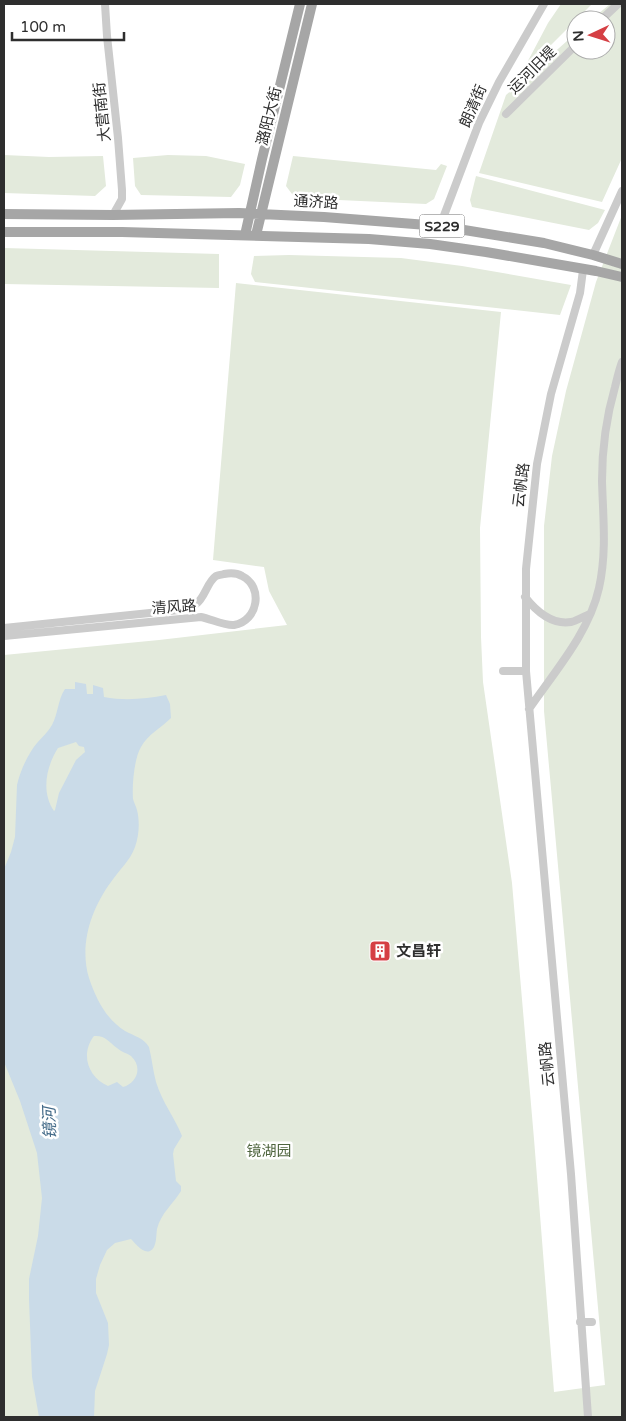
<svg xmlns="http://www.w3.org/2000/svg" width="626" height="1421" viewBox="0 0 626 1421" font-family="'Varela Round','Noto Sans SC',sans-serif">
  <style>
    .green { fill: #e3eadc }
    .water { fill: #cadbe8; fill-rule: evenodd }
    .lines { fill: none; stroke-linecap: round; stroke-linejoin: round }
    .minor { stroke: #cbcbcb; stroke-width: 8 }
    .major { stroke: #a6a6a6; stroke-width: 10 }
    .labels { text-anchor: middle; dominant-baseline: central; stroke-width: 5; stroke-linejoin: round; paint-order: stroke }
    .shield { fill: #fff; stroke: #6d6d6d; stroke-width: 1 }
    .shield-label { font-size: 14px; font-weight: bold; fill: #2e2e2e }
    .street-label { font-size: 15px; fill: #2e2e2e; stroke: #fff }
    .poi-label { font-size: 15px; font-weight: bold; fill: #2e2e2e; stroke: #fff; text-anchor: start }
    .park-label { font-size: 15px; fill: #4f653f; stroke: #fff }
    .water-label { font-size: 16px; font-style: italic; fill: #436a88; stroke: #fff }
  </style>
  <rect width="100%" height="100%" fill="#fff"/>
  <path class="green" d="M 561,4 L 592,4 L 520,76 L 548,23 Z
    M 610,4 L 622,4 L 622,158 L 602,202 L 479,173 L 506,95 L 576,33 L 576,50 L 606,50 L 606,20 L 591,20 Z
    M 4,155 L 49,157 L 103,156 L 106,186 L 95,196 L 4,193 Z
    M 168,155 L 206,156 L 245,164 L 240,185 L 231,197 L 141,195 L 135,186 L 133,158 Z
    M 293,156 L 436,170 L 441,164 L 447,166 L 434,199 L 426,204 L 295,198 L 286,186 Z
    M 476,176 L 605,210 L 598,223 L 589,230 L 472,207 L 470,200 Z
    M 622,215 L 622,1417 L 4,1417 L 4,655 L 159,640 L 287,625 L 269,591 L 264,567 L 213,560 L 236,283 L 501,312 L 480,528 L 481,637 L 483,682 L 512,883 L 534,1139 L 554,1392 L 605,1385 L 544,711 L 544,526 L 552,456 L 566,391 L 596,282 Z
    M 4,248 L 219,254 L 219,288 L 4,284 Z
    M 289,255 L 401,258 L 462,266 L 571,285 L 560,315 L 255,282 L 251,274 L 254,256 Z"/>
  <path class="water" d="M 75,682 L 86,684 L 87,694 L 93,694 L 93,685 L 103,688 L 104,697 C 125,701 145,699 166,695 L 170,704 L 171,718 C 161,728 148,734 141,747 C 134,759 132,785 133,799 C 134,803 136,806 137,810 C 140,822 139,836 135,847 C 130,861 119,870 111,882 C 91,909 79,945 89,978 C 96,999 106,1019 125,1031 C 134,1036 144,1038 149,1047 C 152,1059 153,1071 156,1082 C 162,1102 175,1118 182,1136 L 174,1149 L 173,1154 L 176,1181 L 181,1186 L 181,1191 C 173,1204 161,1213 157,1229 C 156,1235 157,1248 150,1251 C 143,1254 135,1243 131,1239 L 115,1243 L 107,1250 L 100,1265 L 96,1279 L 96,1293 L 108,1323 L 109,1345 L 107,1354 L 95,1391 L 94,1417 L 39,1417 L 32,1377 L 29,1299 L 29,1279 L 38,1236 L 42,1198 L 37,1153 L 20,1101 L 4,1062 L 4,869 L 11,852 L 15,837 L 17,785 C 20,771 28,754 37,743 C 42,737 48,732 52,725 C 58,714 58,699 65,689 L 75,689 ZM 76,742 L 79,746 L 84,747 L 85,752 L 76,760 L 59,793 L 55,810 L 54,811 C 41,792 46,767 58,748 ZM 94,1036 C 105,1035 109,1042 117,1048 C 121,1052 127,1053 131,1056 C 143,1067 137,1083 123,1087 L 117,1082 L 108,1086 C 88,1077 80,1054 94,1036 Z"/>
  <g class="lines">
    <path class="minor" d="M 105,4 L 107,36 L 118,138 L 122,190 L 122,199 L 113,215
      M 601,20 L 618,4
      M 506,114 L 576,45
      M 440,226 L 479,123 L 499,82 L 544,4
      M 593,255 L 622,191
      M 583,270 L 580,293 L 551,394 L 537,464 L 526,569 L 526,671 L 571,1174 L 588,1417
      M 525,597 C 536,611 552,625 571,622 C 577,621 584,616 590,614
      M 4,628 L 179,610 C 185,609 191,609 196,604 C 205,598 207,582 216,576 C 218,575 221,575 224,574 C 229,573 237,573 242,576 C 264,587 258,621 234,625 C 225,626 211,619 201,617 L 4,636
      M 503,671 L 526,671
      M 529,709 C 555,671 589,633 599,588 C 607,552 603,517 602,481 C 602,449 606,418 615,387 C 617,379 619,370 622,362
      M 580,1322 L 592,1322"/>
    <path class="major" d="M 4,214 L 113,215 L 239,213 L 324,217 L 440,226 L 544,243 L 593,255 L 622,264
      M 4,232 L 122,232 L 369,239 L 430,244 L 486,252 L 596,271 L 622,277
      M 245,235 L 262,159 L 300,4
      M 256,235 L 312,4"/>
  </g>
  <defs>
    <g id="building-square" transform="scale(1.125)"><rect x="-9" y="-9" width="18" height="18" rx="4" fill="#d53f44" stroke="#fff"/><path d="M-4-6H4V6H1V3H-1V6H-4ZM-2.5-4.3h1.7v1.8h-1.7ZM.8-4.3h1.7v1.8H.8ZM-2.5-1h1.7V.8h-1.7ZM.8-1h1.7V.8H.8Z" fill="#fff"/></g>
  </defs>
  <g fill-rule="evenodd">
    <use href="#building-square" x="380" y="951"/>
  </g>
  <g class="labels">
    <rect class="shield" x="419.5" y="214.5" width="45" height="23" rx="4"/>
    <g class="shield-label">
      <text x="442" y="226">S229</text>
    </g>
    <g class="street-label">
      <text transform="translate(532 70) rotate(-45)">运河旧堤</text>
      <text transform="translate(473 106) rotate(-66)">朗清街</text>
      <text transform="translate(102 112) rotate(-96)">大营南街</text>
      <text transform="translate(269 116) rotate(-76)">潞阳大街</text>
      <text transform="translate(316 202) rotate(3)">通济路</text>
      <text transform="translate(521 485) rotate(-83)">云帆路</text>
      <text transform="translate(174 607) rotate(-4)">清风路</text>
      <text transform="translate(547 1064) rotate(-95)">云帆路</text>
    </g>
    <g class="poi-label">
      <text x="396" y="951">文昌轩</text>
    </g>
    <g class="park-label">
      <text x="269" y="1151">镜湖园</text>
    </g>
    <g class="water-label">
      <text transform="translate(50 1123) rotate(-92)">镜河</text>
    </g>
  </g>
  <rect width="626" height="1421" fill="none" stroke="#2e2e2e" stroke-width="10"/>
  <g transform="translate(591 35) rotate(266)"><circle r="24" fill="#ffffff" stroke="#ababab"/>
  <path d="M0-4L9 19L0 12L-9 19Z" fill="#d53f44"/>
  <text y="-8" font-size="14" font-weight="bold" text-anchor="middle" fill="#2e2e2e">N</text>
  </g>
  <path d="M12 32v8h112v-8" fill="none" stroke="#2e2e2e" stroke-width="2.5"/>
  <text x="20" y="32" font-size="15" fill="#2e2e2e" stroke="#ffffff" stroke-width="4" paint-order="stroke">100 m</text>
</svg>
